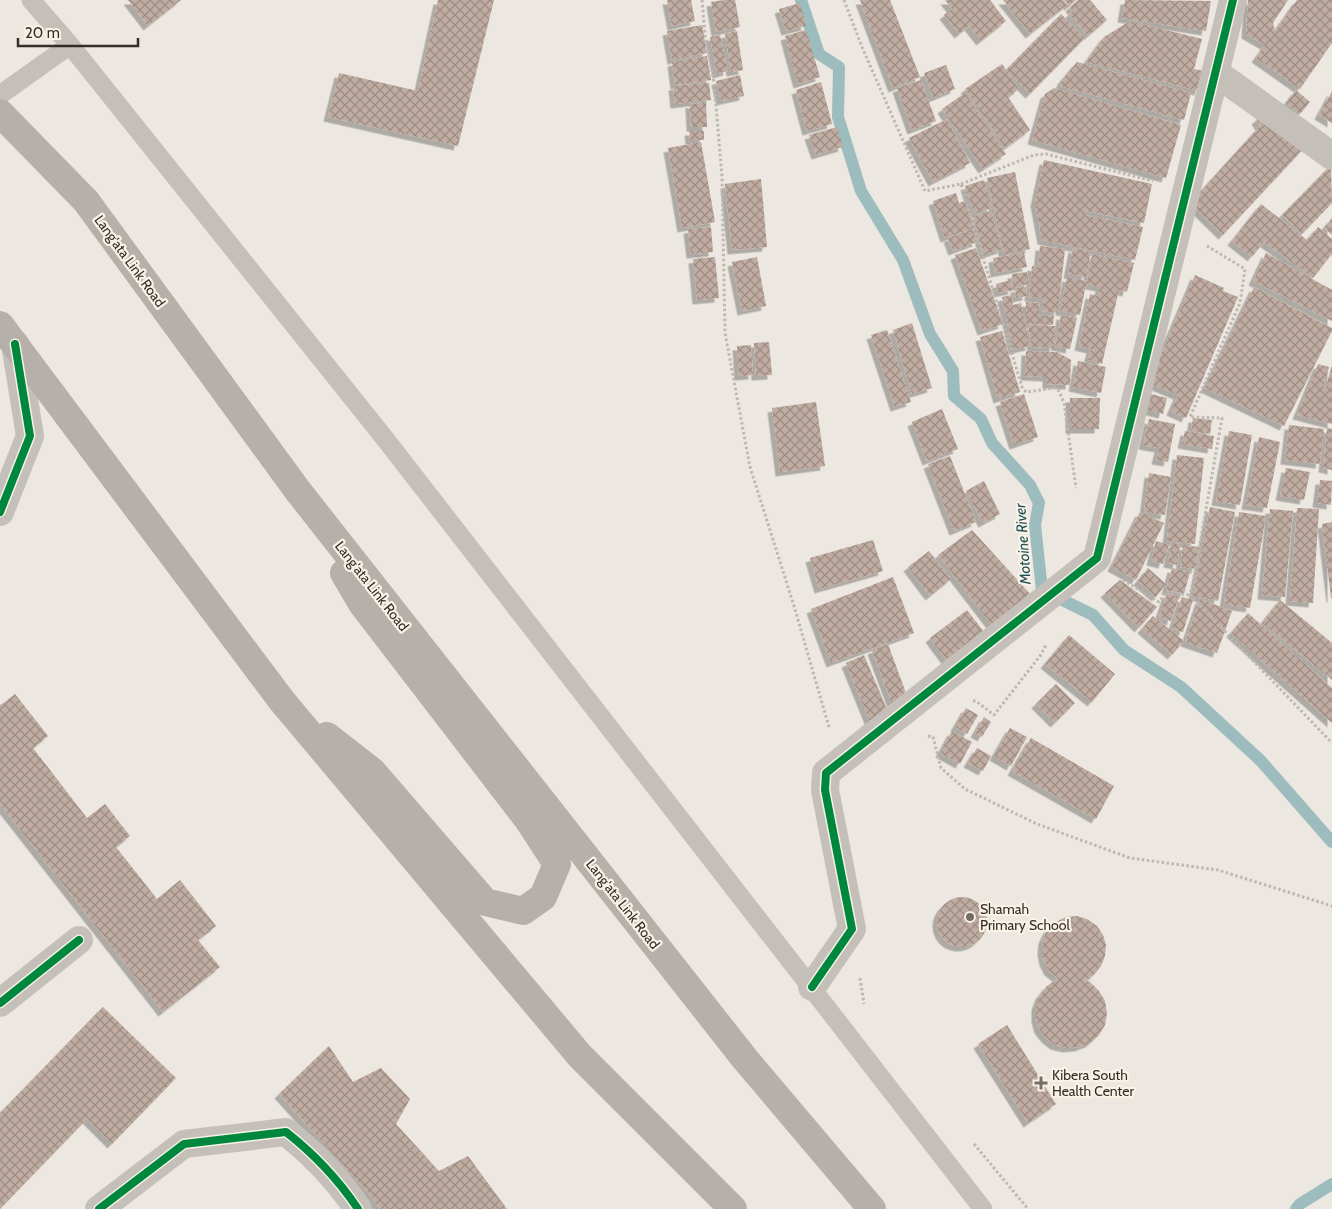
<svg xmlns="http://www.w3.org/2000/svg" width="1332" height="1209" viewBox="0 0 1332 1209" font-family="Cabin,sans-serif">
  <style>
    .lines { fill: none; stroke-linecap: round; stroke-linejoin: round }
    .stream { stroke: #9cbcbe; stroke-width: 12 }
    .building { fill: url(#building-cross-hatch); filter: url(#shadow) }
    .path { stroke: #beb7b1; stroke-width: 3; stroke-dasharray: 2.5 2.5; stroke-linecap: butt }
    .lane { stroke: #c5bfb9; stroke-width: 19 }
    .street { stroke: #c5bfb9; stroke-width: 28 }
    .secondary { stroke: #b6afaa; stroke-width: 28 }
    .cycleway-casing { stroke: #f9f2e7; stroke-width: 11 }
    .cycleway { stroke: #00873e; stroke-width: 8 }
    .poi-dot { fill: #766d68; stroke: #f9f2e7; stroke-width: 2 }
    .labels { text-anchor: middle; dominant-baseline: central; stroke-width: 4.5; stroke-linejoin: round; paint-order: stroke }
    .street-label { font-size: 14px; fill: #362c27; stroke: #f9f2e7 }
    .poi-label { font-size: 14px; fill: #362c27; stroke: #f9f2e7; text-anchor: start }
    .water-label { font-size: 15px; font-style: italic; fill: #1d5057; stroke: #f9f2e7 }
  </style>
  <defs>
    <pattern id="building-cross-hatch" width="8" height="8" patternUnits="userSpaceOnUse" patternTransform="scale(1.25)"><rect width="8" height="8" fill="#c0aca1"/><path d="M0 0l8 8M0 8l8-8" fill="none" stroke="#9d8c83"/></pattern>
    <filter id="shadow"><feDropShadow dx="-4.5" dy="4.5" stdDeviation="0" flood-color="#0004"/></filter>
  </defs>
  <rect width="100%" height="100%" fill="#ece7e0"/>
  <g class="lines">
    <path class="stream" d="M 801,0 L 819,54 L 839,67 L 838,117 L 861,191 L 903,260 L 930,334 L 953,371 L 954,396 L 981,419 L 992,443 L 1030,485 L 1039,503 L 1035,525 L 1042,590 L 1093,615 L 1124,650 L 1181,687 L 1261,761 L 1332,842
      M 1296,1209 L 1300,1204 L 1332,1184"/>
  </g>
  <path class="building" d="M 128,0 L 181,0 L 148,26 Z
    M 438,0 L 494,0 L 458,146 L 328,117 L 339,73 L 418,91 Z
    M 667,0 L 691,0 L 695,21 L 672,26 Z
    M 724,0 L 735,0 L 740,27 L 716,32 L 711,2 Z
    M 860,0 L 890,0 L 920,77 L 893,88 Z
    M 945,0 L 990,0 L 1006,21 L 981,41 L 969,26 L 959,34 L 944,15 L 952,9 Z
    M 1003,0 L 1063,0 L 1067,5 L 1030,34 Z
    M 1064,0 L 1076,0 L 1069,6 Z
    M 1078,0 L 1090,0 L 1107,20 L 1088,36 L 1069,14 L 1073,11 L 1070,7 Z
    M 1125,0 L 1211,1 L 1206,31 L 1122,18 Z
    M 1248,0 L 1288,0 L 1273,23 L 1275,31 L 1297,0 L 1332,0 L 1332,43 L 1300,89 L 1256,58 L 1265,45 L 1246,34 Z
    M 800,3 L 806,26 L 786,31 L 779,9 Z
    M 1061,14 L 1085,38 L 1030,94 L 1006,70 Z
    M 1130,21 L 1202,39 L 1194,69 L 1204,71 L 1199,91 L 1086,62 L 1104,37 Z
    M 702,25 L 707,53 L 672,60 L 667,31 Z
    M 806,30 L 820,77 L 798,84 L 785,36 Z
    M 737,31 L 743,70 L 731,72 L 725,34 Z
    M 720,35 L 728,71 L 717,74 L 710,37 Z
    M 707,56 L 711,80 L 675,85 L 672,62 Z
    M 1077,62 L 1191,93 L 1184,120 L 1060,86 L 1062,80 Z
    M 1002,64 L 1019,89 L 1008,97 L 1030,130 L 1005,148 L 965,89 Z
    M 946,65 L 955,89 L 933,98 L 924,73 Z
    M 740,75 L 744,96 L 721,101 L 716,81 Z
    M 921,80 L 936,121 L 912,130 L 897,88 Z
    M 821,82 L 832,124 L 807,131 L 796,90 Z
    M 709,83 L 711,100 L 675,104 L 673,86 Z
    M 1054,88 L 1181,125 L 1166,178 L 1032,140 L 1045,94 Z
    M 1296,90 L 1310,102 L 1300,114 L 1286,103 Z
    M 1332,91 L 1332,123 L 1319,115 Z
    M 965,93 L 1006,154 L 983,169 L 942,109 Z
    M 706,103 L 707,127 L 691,127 L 690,104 Z
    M 1266,112 L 1308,144 L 1223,235 L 1190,203 L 1260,126 L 1256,120 Z
    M 947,119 L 970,163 L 933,182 L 909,138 Z
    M 837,127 L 843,147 L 816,155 L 809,135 Z
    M 689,131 L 704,131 L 704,140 L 690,140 Z
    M 701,142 L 715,222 L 682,228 L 668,148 Z
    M 1044,160 L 1152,184 L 1144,223 L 1087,211 L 1085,215 L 1143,227 L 1135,260 L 1042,240 L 1035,202 Z
    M 1331,165 L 1332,203 L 1302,234 L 1282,215 Z
    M 1015,172 L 1030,249 L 1004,255 L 987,178 Z
    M 761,179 L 767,247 L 732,250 L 725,184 Z
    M 984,180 L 992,208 L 974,214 L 965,186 Z
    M 956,193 L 959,203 L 965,201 L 974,228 L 945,238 L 933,201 Z
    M 1261,204 L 1307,240 L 1318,227 L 1332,239 L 1332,254 L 1313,278 L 1264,242 L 1252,257 L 1232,241 Z
    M 991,211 L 1002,249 L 984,255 L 973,216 Z
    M 1332,218 L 1332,235 L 1324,228 Z
    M 711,227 L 713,252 L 691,254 L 688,229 Z
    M 972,229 L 977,242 L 953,251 L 948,238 Z
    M 1040,246 L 1065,249 L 1058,313 L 1042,311 L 1044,299 L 1029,297 L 1032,266 L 1038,267 Z
    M 976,248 L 1003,324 L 982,331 L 955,255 Z
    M 1073,248 L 1091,252 L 1086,277 L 1068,274 Z
    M 1024,253 L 1027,267 L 995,273 L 993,258 Z
    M 1266,253 L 1332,290 L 1332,321 L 1253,281 Z
    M 1092,254 L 1134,263 L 1127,292 L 1119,290 L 1102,364 L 1088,360 L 1091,349 L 1079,346 L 1090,294 L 1098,296 L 1100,287 L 1086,284 L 1080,315 L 1060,311 L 1067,277 L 1087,281 Z
    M 715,257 L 719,298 L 697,300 L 693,259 Z
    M 757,257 L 766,306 L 742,311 L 732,262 Z
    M 1027,272 L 1029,284 L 1013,287 L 1012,274 Z
    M 1195,275 L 1224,288 L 1223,291 L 1238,297 L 1186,418 L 1171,411 L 1178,395 L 1149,383 Z
    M 1010,280 L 1013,290 L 998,293 L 996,284 Z
    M 1026,287 L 1027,296 L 1016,298 L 1015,288 Z
    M 1254,287 L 1332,328 L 1332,331 L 1284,426 L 1205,388 Z
    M 1012,295 L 1013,305 L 1021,303 L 1030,346 L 1013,350 L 1002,297 Z
    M 1026,302 L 1039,303 L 1039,315 L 1054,316 L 1053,325 L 1026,324 Z
    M 1061,315 L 1077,318 L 1070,349 L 1055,346 Z
    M 912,323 L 932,388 L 912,394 L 893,330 Z
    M 1028,325 L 1055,326 L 1054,348 L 1032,347 Z
    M 887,330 L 911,402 L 895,407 L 871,335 Z
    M 1002,331 L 1020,392 L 998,399 L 980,337 Z
    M 769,342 L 772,375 L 756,376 L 754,343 Z
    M 751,345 L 753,375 L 739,376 L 737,346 Z
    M 1026,351 L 1057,352 L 1071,360 L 1070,385 L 1047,384 L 1047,377 L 1025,376 Z
    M 1078,361 L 1106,367 L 1101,393 L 1073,387 Z
    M 1318,364 L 1329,367 L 1323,389 L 1325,390 L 1332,365 L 1332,424 L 1297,415 Z
    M 1143,392 L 1167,398 L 1163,414 L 1139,408 Z
    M 1024,394 L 1038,437 L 1014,445 L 1000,402 Z
    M 1070,398 L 1100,398 L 1099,429 L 1070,429 Z
    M 816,402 L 825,466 L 780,472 L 772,408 Z
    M 942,409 L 958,449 L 927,461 L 912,422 Z
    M 1193,418 L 1212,420 L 1210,434 L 1191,431 Z
    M 1149,419 L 1175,424 L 1168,462 L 1156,460 L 1159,448 L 1143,445 Z
    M 1289,425 L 1324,429 L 1320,464 L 1285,460 Z
    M 1327,428 L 1332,429 L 1332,470 L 1323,468 Z
    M 1185,431 L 1214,436 L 1212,449 L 1182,444 Z
    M 1229,431 L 1252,435 L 1240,505 L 1216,501 Z
    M 1259,437 L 1280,442 L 1267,508 L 1246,505 Z
    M 1177,455 L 1204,458 L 1195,544 L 1167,541 Z
    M 950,456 L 976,522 L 954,531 L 928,464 Z
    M 1286,468 L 1310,472 L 1304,500 L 1280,496 Z
    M 1149,473 L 1171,477 L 1165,515 L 1144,512 Z
    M 1320,480 L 1332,481 L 1331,505 L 1317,503 Z
    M 984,481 L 1000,514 L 983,523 L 966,491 Z
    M 1210,507 L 1235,512 L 1218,601 L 1193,596 Z
    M 1297,508 L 1319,509 L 1313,603 L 1290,601 Z
    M 1270,509 L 1293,511 L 1285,597 L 1262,595 Z
    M 1140,512 L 1164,523 L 1136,580 L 1112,567 Z
    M 1239,512 L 1266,516 L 1250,608 L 1224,604 Z
    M 1332,522 L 1332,598 L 1331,598 L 1322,524 Z
    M 972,530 L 1032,596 L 994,628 L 938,555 Z
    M 873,540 L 883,571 L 819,589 L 810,558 Z
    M 1156,541 L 1169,545 L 1163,564 L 1151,561 Z
    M 1171,543 L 1180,544 L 1177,565 L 1168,563 Z
    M 1183,545 L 1199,547 L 1196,569 L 1180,567 Z
    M 929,551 L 951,579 L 930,596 L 908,567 Z
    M 1148,568 L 1166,584 L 1156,597 L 1138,581 Z
    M 1172,568 L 1190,572 L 1184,594 L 1166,590 Z
    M 893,577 L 914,633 L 831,663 L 811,609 Z
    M 1120,580 L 1157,607 L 1139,628 L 1105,593 Z
    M 1167,593 L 1179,597 L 1171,621 L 1159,617 Z
    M 1182,597 L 1193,600 L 1183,632 L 1172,629 Z
    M 1200,599 L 1232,611 L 1217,653 L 1185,642 Z
    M 1280,600 L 1332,643 L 1332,680 L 1262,623 Z
    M 967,610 L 984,632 L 947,661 L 930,638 Z
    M 1248,613 L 1332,688 L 1332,723 L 1231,633 Z
    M 1153,616 L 1184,641 L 1172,655 L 1142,629 Z
    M 1069,635 L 1115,674 L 1092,702 L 1045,664 Z
    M 888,644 L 910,704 L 894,709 L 872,650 Z
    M 864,655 L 889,714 L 870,722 L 846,663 Z
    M 1056,684 L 1075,703 L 1055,723 L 1036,704 Z
    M 15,694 L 48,736 L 33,748 L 87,818 L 105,804 L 130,836 L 116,847 L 157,899 L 180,880 L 216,926 L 198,940 L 220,967 L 163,1012 L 0,804 L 0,704 L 1,705 Z
    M 966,708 L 978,715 L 967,734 L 955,727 Z
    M 984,717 L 991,722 L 982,737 L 975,733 Z
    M 1010,728 L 1027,737 L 1011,766 L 994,756 Z
    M 952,731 L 972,742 L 960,764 L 940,753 Z
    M 1031,738 L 1114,786 L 1096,819 L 1012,771 Z
    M 977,748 L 991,756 L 983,771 L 968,763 Z
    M937 922a25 25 0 1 1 50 0a25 25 0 1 1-50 0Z
    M 1077,916 L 1087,919 L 1097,926 L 1103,935 L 1106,945 L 1105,956 L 1101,966 L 1094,975 L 1084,980 L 1090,982 L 1099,991 L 1105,1001 L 1107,1013 L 1105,1025 L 1099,1035 L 1090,1043 L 1079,1047 L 1067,1048 L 1055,1045 L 1046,1038 L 1039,1029 L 1036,1018 L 1036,1006 L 1040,995 L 1047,986 L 1058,978 L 1049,971 L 1044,961 L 1042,951 L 1043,939 L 1048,929 L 1056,922 L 1066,917 Z
    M 103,1007 L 176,1078 L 112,1144 L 87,1119 L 0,1209 L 0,1113 Z
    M 1007,1025 L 1056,1104 L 1028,1123 L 978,1044 Z
    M 329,1046 L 353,1082 L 381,1068 L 410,1099 L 396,1124 L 439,1171 L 468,1156 L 507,1209 L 380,1209 L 371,1196 L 279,1094 Z"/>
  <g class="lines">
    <path class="path" d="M 702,0 L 705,35 L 714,82 L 722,176 L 725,333 L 750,467 L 794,606 L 829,727
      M 844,0 L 862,47 L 925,191 L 961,184 L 1022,387 L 1026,392 L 1055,388 L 1059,391 L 1064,403 L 1076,488
      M 961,184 L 1034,155 L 1046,154 L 1153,181
      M 1207,246 L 1245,269 L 1240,303 L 1190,417 L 1222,418 L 1194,578 L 1190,595 L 1332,743
      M 1123,580 L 1159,602 L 1166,592 L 1190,595
      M 973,701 L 976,701 L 994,715 L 1040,656 L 1046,645
      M 928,736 L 933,737 L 941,768 L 965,789 L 1037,824 L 1130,858 L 1218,870 L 1332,906
      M 860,978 L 864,1004
      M 974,1144 L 1028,1209"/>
    <path class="lane" d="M 70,45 L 386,440 L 983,1209
      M 0,95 L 70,45 L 31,0"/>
    <path class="street" d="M 1216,73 L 1332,156
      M 0,512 L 30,436 L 15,344
      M 812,987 L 852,929 L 825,790 L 826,773 L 1097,558 L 1233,0
      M 0,1003 L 79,940
      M 99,1209 L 184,1144 L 286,1132 C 314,1154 338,1179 358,1209"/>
    <path class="secondary" d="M 0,113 L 86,201 L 298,491 L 745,1059 L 872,1209
      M 0,325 L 282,701 L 580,1056 L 733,1209
      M 327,736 L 372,771 L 485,902 L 523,911 L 543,897 L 557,864 L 529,821 L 363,605 L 344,573"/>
    <g class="cycleway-casing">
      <path id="cycleway" d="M 0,512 L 30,436 L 15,344
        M 812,987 L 852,929 L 825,790 L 826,773 L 1097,558 L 1233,0
        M 0,1003 L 79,940
        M 99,1209 L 184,1144 L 286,1132 C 314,1154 338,1179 358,1209"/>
    </g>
    <use href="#cycleway" class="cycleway"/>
  </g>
  <g class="poi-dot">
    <circle cx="970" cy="917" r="5"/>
    <path d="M1038.5 1075.5h5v5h5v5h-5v5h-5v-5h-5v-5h5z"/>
  </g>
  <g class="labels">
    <g class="street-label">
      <text transform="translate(130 261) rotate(54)">Lang'ata Link Road</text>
      <text transform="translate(372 586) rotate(52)">Lang'ata Link Road</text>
      <text transform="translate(623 904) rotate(52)">Lang'ata Link Road</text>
    </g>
    <g class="poi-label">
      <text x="980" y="909">Shamah<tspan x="980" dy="16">Primary School</tspan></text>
      <text x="1052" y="1075">Kibera South<tspan x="1052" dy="16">Health Center</tspan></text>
    </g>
    <g class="water-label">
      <text transform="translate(1023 544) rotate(-94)">Motoine River</text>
    </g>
  </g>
  <path d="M18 38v8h120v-8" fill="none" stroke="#362c27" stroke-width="2.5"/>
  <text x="25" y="38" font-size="15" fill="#362c27" stroke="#f9f2e7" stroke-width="4" paint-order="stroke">20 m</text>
</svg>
